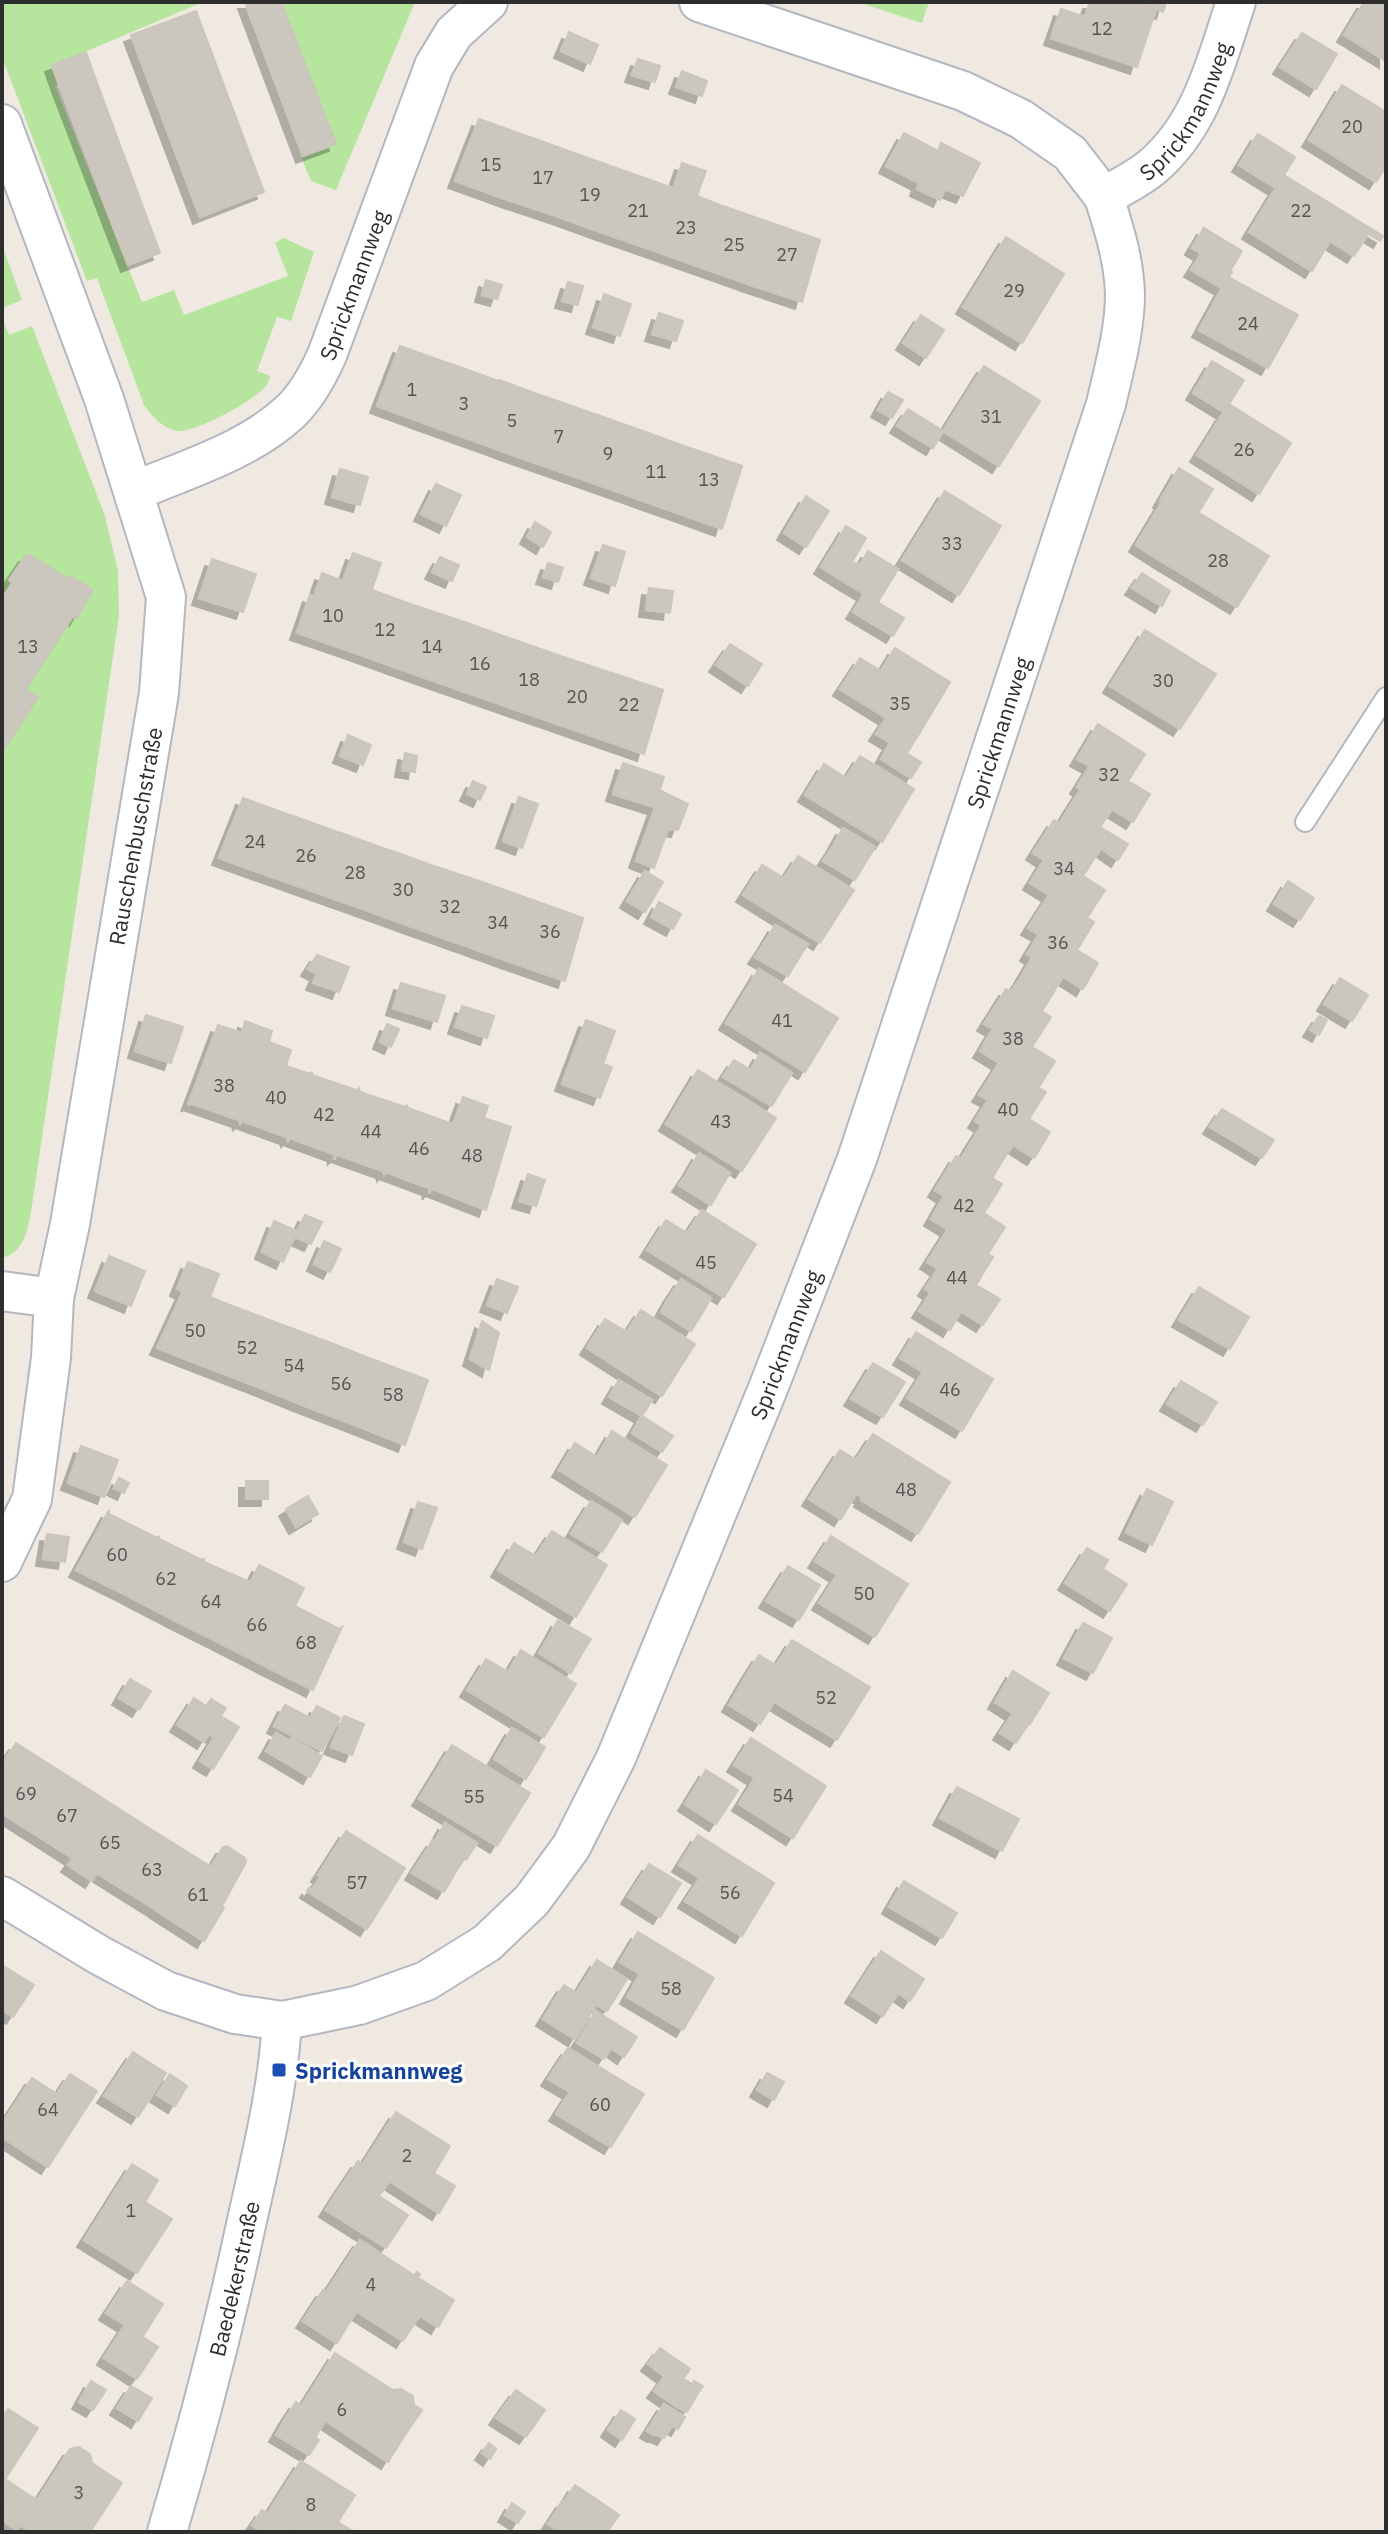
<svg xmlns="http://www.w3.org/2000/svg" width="1388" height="2534" viewBox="0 0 1388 2534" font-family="'IBM Plex Sans',sans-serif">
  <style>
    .green { fill: #b6e59e }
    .building { fill: #cbc7bf; stroke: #cbc5ba; stroke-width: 2; filter: url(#shadow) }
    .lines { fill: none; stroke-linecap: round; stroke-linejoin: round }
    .lane-casing { stroke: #b4b7c1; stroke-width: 22 }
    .street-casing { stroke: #b4b7c1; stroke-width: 42 }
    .lane { stroke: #fff; stroke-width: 18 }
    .street { stroke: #fff; stroke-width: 38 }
    .transit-dot { fill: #1a4fb4; stroke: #fff; stroke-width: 3 }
    .labels { text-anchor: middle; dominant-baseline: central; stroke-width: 6; stroke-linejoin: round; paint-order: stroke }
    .number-label { font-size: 18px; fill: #555452 }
    .street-label { font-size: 22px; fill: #2e2e2e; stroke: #fff }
    .transit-label { font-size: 22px; font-weight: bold; fill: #164399; stroke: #fff; text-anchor: start }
  </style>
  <defs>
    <filter id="shadow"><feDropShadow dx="-7" dy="7" stdDeviation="0" flood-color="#0004"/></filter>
  </defs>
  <rect width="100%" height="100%" fill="#efe9e1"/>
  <path class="green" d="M 2,2 L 203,2 L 54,65 L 61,83 L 55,86 L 142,302 L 174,290 L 184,315 L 288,276 L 275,243 L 284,238 L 314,252 L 291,321 L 277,317 L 257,371 L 270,376 C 270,378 267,386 265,387 C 253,401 195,433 177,431 C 162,428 153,417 144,405 L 97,278 L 87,281 L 2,57 Z
    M 278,2 L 415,2 L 336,190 L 311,181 L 301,157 L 334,144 Z
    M 857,2 L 929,2 L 922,23 Z
    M 2,245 L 22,300 L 2,308 Z
    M 2,318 L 9,335 L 32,326 L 105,516 L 118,571 L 119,616 L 31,1212 C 27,1232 24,1252 2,1258 Z"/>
  <path class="building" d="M 245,2 L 281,2 L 336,144 L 303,156 Z
    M 1090,2 L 1137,2 L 1156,9 L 1137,67 L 1051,38 L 1061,9 L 1085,17 Z
    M 1137,2 L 1166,2 L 1163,12 Z
    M 1364,2 L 1386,2 L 1386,61 L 1344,35 Z
    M 196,11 L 264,192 L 200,217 L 131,35 Z
    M 569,32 L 598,45 L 590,64 L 561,51 Z
    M 1302,33 L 1337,54 L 1316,89 L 1280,67 Z
    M 86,52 L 93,72 L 59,85 L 52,65 Z
    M 638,59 L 660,66 L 655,82 L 632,75 Z
    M 682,71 L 707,81 L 702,96 L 676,87 Z
    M 93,72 L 160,253 L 128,265 L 59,85 Z
    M 1342,85 L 1386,112 L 1386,166 L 1376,182 L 1309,140 Z
    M 479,119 L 530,137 L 508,200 L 455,181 Z
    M 904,133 L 938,151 L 941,143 L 980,163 L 963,196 L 945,189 L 940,200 L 917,189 L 919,183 L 886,166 Z
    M 1258,134 L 1295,157 L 1276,188 L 1239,165 Z
    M 530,137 L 577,154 L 556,216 L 508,200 Z
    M 577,154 L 625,171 L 603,233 L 556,216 Z
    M 682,163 L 706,171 L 697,196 L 720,205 L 700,267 L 652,250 Z
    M 625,171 L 673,188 L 652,250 L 603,233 Z
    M 1284,175 L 1383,236 L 1380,241 L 1368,234 L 1354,256 L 1330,241 L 1312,271 L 1249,232 Z
    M 720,205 L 769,222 L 748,284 L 700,267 Z
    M 769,222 L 820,240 L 802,302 L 748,284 Z
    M 1204,228 L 1242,251 L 1230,271 L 1192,248 Z
    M 1006,237 L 1064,274 L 1022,343 L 963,307 Z
    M 1201,254 L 1232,272 L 1222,288 L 1191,270 Z
    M 1228,277 L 1298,315 L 1268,368 L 1199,330 Z
    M 486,280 L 502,285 L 497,299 L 482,295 Z
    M 568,282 L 583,286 L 578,305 L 562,301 Z
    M 604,294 L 631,304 L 620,336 L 593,327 Z
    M 659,313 L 683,321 L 676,341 L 652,334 Z
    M 921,315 L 944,330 L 926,358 L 903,343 Z
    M 400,346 L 451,364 L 429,425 L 377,406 Z
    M 1212,361 L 1244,380 L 1224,412 L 1193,393 Z
    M 451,364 L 499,381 L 477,442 L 429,425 Z
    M 984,366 L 1040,401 L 999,466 L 943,431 Z
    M 499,380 L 546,397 L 524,459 L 477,442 Z
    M 888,392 L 903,400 L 892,418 L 878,410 Z
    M 546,397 L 595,414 L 573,476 L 524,459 Z
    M 1229,404 L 1291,443 L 1259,494 L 1197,455 Z
    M 908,409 L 943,431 L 933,448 L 897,426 Z
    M 595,414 L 643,431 L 621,493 L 573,476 Z
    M 643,431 L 690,448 L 669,510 L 621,493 Z
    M 690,448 L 742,466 L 722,529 L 669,510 Z
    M 1179,468 L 1213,489 L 1193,521 L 1160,501 Z
    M 340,469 L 368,477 L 360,505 L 332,497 Z
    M 436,484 L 461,495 L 446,526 L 421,514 Z
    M 945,491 L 1001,526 L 959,595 L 902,560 Z
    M 806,496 L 829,511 L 806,547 L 784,533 Z
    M 1162,502 L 1193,521 L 1166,564 L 1136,545 Z
    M 1198,512 L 1269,556 L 1237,607 L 1166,564 Z
    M 535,522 L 551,532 L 543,547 L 527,537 Z
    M 846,526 L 866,538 L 852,562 L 859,565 L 848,584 L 821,567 Z
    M 603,545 L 625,552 L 615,586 L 591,578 Z
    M 868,551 L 898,569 L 878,602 L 848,584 Z
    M 353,553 L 381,563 L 350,651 L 297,633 L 310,595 L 314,597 L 322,573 L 343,581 Z
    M 26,555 L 30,555 L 68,579 L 70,576 L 93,590 L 76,619 L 73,616 L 26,689 L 2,674 L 2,599 L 12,583 L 9,580 Z
    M 440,557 L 459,565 L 452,581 L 432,572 Z
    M 212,559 L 256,574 L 243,612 L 199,598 Z
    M 548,563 L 563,568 L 558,582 L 543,577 Z
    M 1142,573 L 1170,591 L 1162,606 L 1132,588 Z
    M 649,588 L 673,591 L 670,613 L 646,610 Z
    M 372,590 L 419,607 L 397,668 L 350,651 Z
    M 864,594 L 904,618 L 893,636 L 853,612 Z
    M 419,607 L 467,623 L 445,685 L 397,668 Z
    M 467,623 L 515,640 L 494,702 L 445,685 Z
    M 1145,630 L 1216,674 L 1180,729 L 1110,686 Z
    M 515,640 L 564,657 L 543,719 L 494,702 Z
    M 730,644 L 762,664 L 748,686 L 716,665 Z
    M 895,648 L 950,682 L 917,737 L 840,689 L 860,658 L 881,671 Z
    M 564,657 L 612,673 L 589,735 L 543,719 Z
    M 612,673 L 663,690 L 644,754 L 589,735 Z
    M 2,674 L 38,697 L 2,752 Z
    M 887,717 L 917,737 L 907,753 L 876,734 Z
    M 1098,724 L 1145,754 L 1128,781 L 1150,794 L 1133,822 L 1077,787 L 1090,766 L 1077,759 Z
    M 348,735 L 371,745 L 363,765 L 340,756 Z
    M 890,743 L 921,762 L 911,778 L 881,759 Z
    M 405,753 L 417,756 L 415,772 L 402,770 Z
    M 860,756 L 914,789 L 882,842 L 805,795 L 824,764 L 846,778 Z
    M 623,763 L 664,777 L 654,807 L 613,794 Z
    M 473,781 L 486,787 L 480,800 L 467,794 Z
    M 1081,789 L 1112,809 L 1100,827 L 1069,808 Z
    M 661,791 L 688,804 L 678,830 L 668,829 L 654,868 L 636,861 Z
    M 519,797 L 538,804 L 522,848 L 503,841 Z
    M 243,798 L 293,816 L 272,877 L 219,858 Z
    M 1069,808 L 1100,827 L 1092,842 L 1060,823 Z
    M 293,816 L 341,833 L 320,894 L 272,877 Z
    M 1054,820 L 1101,848 L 1083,876 L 1105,890 L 1087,918 L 1030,883 L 1044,860 L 1033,853 Z
    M 1100,827 L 1128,844 L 1118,860 L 1092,842 Z
    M 843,828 L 875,847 L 864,865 L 833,846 Z
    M 341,833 L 389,850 L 368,911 L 320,894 Z
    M 833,846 L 864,865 L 855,880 L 823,861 Z
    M 389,850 L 437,867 L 415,928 L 368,911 Z
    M 798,856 L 854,890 L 820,943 L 743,895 L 762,865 L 784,878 Z
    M 437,867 L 485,883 L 463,945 L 415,928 Z
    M 645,871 L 663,882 L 645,912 L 627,901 Z
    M 1288,881 L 1314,898 L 1300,920 L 1274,904 Z
    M 485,883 L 533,900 L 510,962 L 463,945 Z
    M 1049,895 L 1094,922 L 1077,950 L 1098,963 L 1083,989 L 1027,954 L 1039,934 L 1028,928 Z
    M 533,900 L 583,918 L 565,981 L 510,962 Z
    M 659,902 L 681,914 L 673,929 L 651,917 Z
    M 775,925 L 808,944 L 797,961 L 765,942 Z
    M 765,942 L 797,961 L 788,976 L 755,957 Z
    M 317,955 L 349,967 L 339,992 L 313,983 L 317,974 L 308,969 Z
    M 1032,958 L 1063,976 L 1052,995 L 1021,977 Z
    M 759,969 L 838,1018 L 805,1072 L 726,1023 Z
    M 1021,977 L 1052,995 L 1042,1011 L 1011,992 Z
    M 1340,978 L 1368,995 L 1352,1021 L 1324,1004 Z
    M 401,983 L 445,996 L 437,1022 L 393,1008 Z
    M 1006,989 L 1051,1017 L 1032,1047 L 1055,1061 L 1039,1087 L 980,1051 L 993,1029 L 984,1024 Z
    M 462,1006 L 494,1016 L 487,1038 L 455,1027 Z
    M 146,1015 L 183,1027 L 171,1063 L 135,1051 Z
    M 1319,1016 L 1327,1020 L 1319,1035 L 1310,1030 Z
    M 586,1020 L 615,1031 L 603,1064 L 612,1067 L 600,1098 L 562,1084 Z
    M 245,1021 L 272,1031 L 240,1123 L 239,1120 L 190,1103 L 188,1105 L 218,1025 L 242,1033 Z
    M 387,1024 L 399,1029 L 391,1047 L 380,1042 Z
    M 272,1031 L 269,1042 L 291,1050 L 286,1066 L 310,1074 L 312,1072 L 288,1140 L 287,1137 L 242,1121 L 240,1123 Z
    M 760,1053 L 792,1073 L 782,1089 L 751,1070 Z
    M 734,1060 L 751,1070 L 740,1087 L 723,1077 Z
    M 999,1063 L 1046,1092 L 1029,1119 L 1050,1132 L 1034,1158 L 975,1121 L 988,1100 L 979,1095 Z
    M 698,1070 L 776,1118 L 742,1171 L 666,1124 Z
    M 751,1070 L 782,1089 L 772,1106 L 740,1087 Z
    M 312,1072 L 312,1075 L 356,1090 L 359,1089 L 335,1157 L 334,1154 L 290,1138 L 288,1140 Z
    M 359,1089 L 360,1092 L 405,1107 L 407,1105 L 384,1174 L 383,1171 L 338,1155 L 335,1157 Z
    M 463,1097 L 488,1106 L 484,1118 L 511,1127 L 486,1210 L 433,1189 L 430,1191 Z
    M 407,1106 L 408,1108 L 452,1124 L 454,1122 L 430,1191 L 429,1188 L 386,1172 L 384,1174 Z
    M 1222,1109 L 1274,1140 L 1262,1158 L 1210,1127 Z
    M 982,1125 L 1013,1145 L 1001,1163 L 970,1144 Z
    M 970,1144 L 1001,1163 L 992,1178 L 961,1159 Z
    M 699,1153 L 730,1173 L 720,1189 L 689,1170 Z
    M 956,1156 L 1002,1184 L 984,1213 L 1005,1227 L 988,1254 L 931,1219 L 944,1196 L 935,1190 Z
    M 689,1170 L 720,1189 L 711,1205 L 679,1185 Z
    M 528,1174 L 545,1180 L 536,1206 L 519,1201 Z
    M 702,1210 L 756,1244 L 724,1297 L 647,1250 L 666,1220 L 687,1233 Z
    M 305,1215 L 322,1222 L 311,1244 L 295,1237 Z
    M 274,1221 L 297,1231 L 283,1262 L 262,1252 Z
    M 948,1229 L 993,1257 L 976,1285 L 1000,1299 L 983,1325 L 925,1289 L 938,1269 L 927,1262 Z
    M 324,1241 L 341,1249 L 330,1272 L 314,1264 Z
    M 109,1256 L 145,1271 L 131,1306 L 95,1291 Z
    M 188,1262 L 219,1274 L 210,1297 L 235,1307 L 211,1369 L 157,1348 L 183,1292 L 177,1289 Z
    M 497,1279 L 518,1287 L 507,1313 L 487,1305 Z
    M 681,1279 L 711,1298 L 701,1315 L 670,1296 Z
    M 1199,1287 L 1249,1317 L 1230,1349 L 1179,1320 Z
    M 931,1292 L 961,1311 L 950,1330 L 919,1311 Z
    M 670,1296 L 701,1315 L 691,1331 L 661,1312 Z
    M 235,1307 L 283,1325 L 258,1387 L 211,1369 Z
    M 641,1310 L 695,1344 L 662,1396 L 587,1348 L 605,1319 L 627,1332 Z
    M 482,1321 L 499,1333 L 489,1370 L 470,1359 Z
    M 283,1325 L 331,1343 L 305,1406 L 258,1387 Z
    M 916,1332 L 993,1379 L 962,1431 L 907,1398 L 923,1372 L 900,1358 Z
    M 331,1343 L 377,1361 L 352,1424 L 305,1406 Z
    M 377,1361 L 428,1380 L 405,1445 L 352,1424 Z
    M 873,1363 L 905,1382 L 883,1417 L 851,1399 Z
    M 619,1380 L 652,1400 L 642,1416 L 609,1397 Z
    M 1181,1381 L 1217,1402 L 1203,1425 L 1167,1404 Z
    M 642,1416 L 673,1436 L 662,1452 L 632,1433 Z
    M 612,1431 L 667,1465 L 635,1517 L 559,1470 L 575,1443 L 597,1457 Z
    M 873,1434 L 950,1482 L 918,1534 L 861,1500 L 877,1473 L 856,1460 Z
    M 81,1446 L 118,1460 L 104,1497 L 68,1483 Z
    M 840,1450 L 871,1469 L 841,1519 L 809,1499 Z
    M 871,1469 L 877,1473 L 862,1497 L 856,1493 Z
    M 119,1478 L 129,1483 L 124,1493 L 114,1488 Z
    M 246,1481 L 268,1481 L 268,1499 L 246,1499 Z
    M 1147,1489 L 1173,1502 L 1152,1545 L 1126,1532 Z
    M 308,1496 L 318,1514 L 296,1527 L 286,1509 Z
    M 591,1501 L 622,1520 L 612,1536 L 581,1517 Z
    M 418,1502 L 437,1508 L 422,1549 L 404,1542 Z
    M 109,1510 L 109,1514 L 157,1538 L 159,1536 L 128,1596 L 76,1570 Z
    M 581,1517 L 612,1536 L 602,1552 L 571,1534 Z
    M 552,1531 L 607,1565 L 576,1617 L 498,1570 L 514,1543 L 536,1556 Z
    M 47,1534 L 69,1537 L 65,1562 L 43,1559 Z
    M 159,1536 L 159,1539 L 202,1560 L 204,1559 L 172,1619 L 128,1596 Z
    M 831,1536 L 908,1584 L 875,1637 L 819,1603 L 837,1575 L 815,1561 Z
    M 1087,1548 L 1108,1560 L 1103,1569 L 1127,1584 L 1110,1611 L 1065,1583 Z
    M 204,1559 L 204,1562 L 250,1582 L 220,1643 L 172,1619 Z
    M 259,1565 L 304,1588 L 265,1666 L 220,1643 Z
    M 788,1566 L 820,1585 L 799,1620 L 766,1601 Z
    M 295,1606 L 339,1629 L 342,1627 L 313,1690 L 265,1666 Z
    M 558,1620 L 591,1639 L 581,1655 L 550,1635 Z
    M 1083,1623 L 1112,1638 L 1093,1673 L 1064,1658 Z
    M 550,1635 L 581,1655 L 571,1673 L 539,1653 Z
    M 792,1640 L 870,1687 L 837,1740 L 781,1706 L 798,1679 L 776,1666 Z
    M 521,1650 L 576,1684 L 544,1737 L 467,1690 L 486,1659 L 508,1672 Z
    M 759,1655 L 798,1679 L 781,1706 L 774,1701 L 781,1691 L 749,1671 Z
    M 749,1671 L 781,1691 L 760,1724 L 729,1705 Z
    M 1013,1671 L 1049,1693 L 1030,1724 L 995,1702 Z
    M 130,1679 L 151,1691 L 139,1710 L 119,1698 Z
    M 194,1698 L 206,1706 L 211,1699 L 226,1708 L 204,1742 L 177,1725 Z
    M 285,1705 L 310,1718 L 317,1706 L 340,1718 L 322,1751 L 274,1726 Z
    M 1013,1713 L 1029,1723 L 1016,1743 L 1000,1733 Z
    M 344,1716 L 364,1724 L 352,1755 L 331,1747 Z
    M 222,1717 L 239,1727 L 213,1769 L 200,1761 L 215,1736 L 211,1735 Z
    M 512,1728 L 545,1747 L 535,1764 L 503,1744 Z
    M 276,1733 L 290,1741 L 291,1738 L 322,1756 L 310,1777 L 266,1751 Z
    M 751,1738 L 826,1786 L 793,1838 L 739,1804 L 755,1778 L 734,1765 Z
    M 16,1743 L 63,1773 L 27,1829 L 2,1813 L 2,1764 Z
    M 503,1744 L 535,1764 L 526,1779 L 494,1759 Z
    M 452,1745 L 530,1793 L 497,1846 L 419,1799 Z
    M 706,1770 L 738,1790 L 716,1824 L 685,1804 Z
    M 63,1773 L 107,1801 L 71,1857 L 27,1829 Z
    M 957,1787 L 1019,1819 L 1002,1851 L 940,1818 Z
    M 107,1801 L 149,1828 L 113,1883 L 71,1857 Z
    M 445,1823 L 477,1843 L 466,1860 L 435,1841 Z
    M 149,1828 L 192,1855 L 156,1910 L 113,1883 Z
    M 346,1831 L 405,1868 L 367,1929 L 307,1891 L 309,1888 L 312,1890 L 321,1876 L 318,1875 Z
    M 698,1835 L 774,1883 L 742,1936 L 685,1901 L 700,1878 L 679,1865 Z
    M 433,1840 L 464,1858 L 444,1892 L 412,1873 Z
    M 227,1846 L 245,1858 L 246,1862 L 222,1906 L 224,1908 L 204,1941 L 157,1911 L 192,1855 L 211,1867 L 223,1847 Z
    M 73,1858 L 97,1873 L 92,1881 L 68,1865 Z
    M 649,1864 L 681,1883 L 660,1917 L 628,1897 Z
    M 904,1881 L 957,1913 L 942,1938 L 889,1907 Z
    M 638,1932 L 714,1978 L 683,2030 L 627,1997 L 640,1974 L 620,1962 Z
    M 881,1951 L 924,1979 L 910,2001 L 898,1993 L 883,2016 L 852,1996 Z
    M 597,1960 L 627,1979 L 607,2011 L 577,1992 Z
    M 2,1965 L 34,1985 L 13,2017 L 2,2010 Z
    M 564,1985 L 596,2005 L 575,2039 L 543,2019 Z
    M 596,2011 L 637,2037 L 624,2057 L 611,2048 L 604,2059 L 577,2043 Z
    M 568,2048 L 644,2094 L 611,2147 L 556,2114 L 570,2092 L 548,2079 Z
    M 133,2052 L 166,2073 L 138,2117 L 104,2096 Z
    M 767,2073 L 784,2082 L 774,2100 L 757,2090 Z
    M 70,2074 L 97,2091 L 48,2167 L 2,2137 L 2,2124 L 32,2078 L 57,2094 Z
    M 170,2074 L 187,2086 L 175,2106 L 157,2095 Z
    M 396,2112 L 450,2146 L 434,2173 L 455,2186 L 439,2213 L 363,2164 Z
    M 358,2161 L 389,2181 L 379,2196 L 408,2215 L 396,2233 L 336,2194 Z
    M 132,2164 L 158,2180 L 145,2202 L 172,2219 L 137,2273 L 84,2240 Z
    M 336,2194 L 396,2233 L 386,2248 L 326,2210 Z
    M 360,2240 L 415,2276 L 397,2301 L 420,2315 L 403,2341 L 326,2292 Z
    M 417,2272 L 420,2274 L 418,2278 L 454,2300 L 438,2327 L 397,2301 Z
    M 127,2281 L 163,2304 L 143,2336 L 106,2313 Z
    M 323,2290 L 356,2312 L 346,2328 L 312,2307 Z
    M 312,2307 L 346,2328 L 337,2343 L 303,2321 Z
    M 125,2325 L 158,2347 L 137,2379 L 104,2358 Z
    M 660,2348 L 690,2369 L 678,2386 L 648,2364 Z
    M 335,2353 L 388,2387 L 372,2414 L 405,2435 L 388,2462 L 302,2405 Z
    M 665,2376 L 678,2386 L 683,2378 L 693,2385 L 677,2407 L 654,2391 Z
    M 91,2381 L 106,2390 L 93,2410 L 79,2402 Z
    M 694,2381 L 703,2386 L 697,2395 L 689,2391 Z
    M 131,2386 L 152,2398 L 138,2421 L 117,2408 Z
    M 388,2387 L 393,2390 L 401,2389 L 413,2396 L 414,2405 L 422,2410 L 405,2435 L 372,2414 Z
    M 516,2390 L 545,2410 L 526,2437 L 496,2418 Z
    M 689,2391 L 697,2395 L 687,2412 L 677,2407 Z
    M 296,2402 L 325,2421 L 315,2438 L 285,2419 Z
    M 664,2404 L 672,2409 L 654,2435 L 647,2431 Z
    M 8,2409 L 38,2428 L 2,2484 L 2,2418 Z
    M 672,2409 L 685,2417 L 678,2429 L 664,2422 Z
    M 621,2410 L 635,2419 L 622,2440 L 608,2430 Z
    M 285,2419 L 319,2440 L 309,2455 L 276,2435 Z
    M 664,2422 L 672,2426 L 664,2438 L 655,2434 Z
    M 489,2443 L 496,2449 L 490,2459 L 482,2453 Z
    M 79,2447 L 90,2454 L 92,2463 L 78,2485 L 56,2471 L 70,2449 Z
    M 301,2461 L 355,2495 L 338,2522 L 354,2532 L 297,2532 L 268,2513 Z
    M 92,2463 L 122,2483 L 90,2532 L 31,2532 L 21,2525 L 56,2471 L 78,2485 Z
    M 5,2479 L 20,2489 L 2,2519 L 2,2484 Z
    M 575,2485 L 599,2501 L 588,2517 L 564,2502 Z
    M 21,2490 L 37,2500 L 17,2530 L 2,2520 Z
    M 563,2501 L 588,2517 L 591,2532 L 560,2532 L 548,2524 Z
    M 599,2501 L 619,2515 L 607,2532 L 591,2532 L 588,2517 Z
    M 512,2503 L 525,2512 L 518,2523 L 505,2515 Z
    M 262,2510 L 295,2531 L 294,2532 L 262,2532 L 252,2525 Z"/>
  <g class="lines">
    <g class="lane-casing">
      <path id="lane" d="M 1305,822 L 1386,697"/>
    </g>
    <g class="street-casing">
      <g id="street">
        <path d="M 699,2 L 963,91 L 1021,119 L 1070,153 L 1104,197"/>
        <path d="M 2,124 L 104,399 L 166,597 L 159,693 L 70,1224 L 54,1298 L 51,1358 L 32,1499 L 2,1562"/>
        <path id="s1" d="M 135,491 C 187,469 248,451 290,412 C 307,396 318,375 327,355 L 434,66 L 454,33 L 488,2"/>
        <path d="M 2,1291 L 54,1298"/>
        <path id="s2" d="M 2,1896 L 99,1955 L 166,1991 L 235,2014 L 282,2021 L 359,2005 L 426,1981 L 487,1943 L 532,1900 L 571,1847 L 616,1758 L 767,1391 L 857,1159 L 1106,404 C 1114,369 1125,330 1125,294 C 1124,260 1114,229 1104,197 C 1120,187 1138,179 1152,167 C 1202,125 1216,61 1236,2"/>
        <path id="s3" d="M 167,2532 C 197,2431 224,2328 246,2225 C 261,2157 278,2091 282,2021"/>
      </g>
    </g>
    <use href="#lane" class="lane"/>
    <use href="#street" class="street"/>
  </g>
  <rect class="transit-dot" x="271" y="2062" width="16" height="16" rx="4"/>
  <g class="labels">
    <g class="number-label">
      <text x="1102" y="28">12</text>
      <text x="1352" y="126">20</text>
      <text x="491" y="164">15</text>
      <text x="543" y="177">17</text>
      <text x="590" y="194">19</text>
      <text x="638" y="210">21</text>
      <text x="1301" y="210">22</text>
      <text x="686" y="227">23</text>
      <text x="734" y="244">25</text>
      <text x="787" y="254">27</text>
      <text x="1014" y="290">29</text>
      <text x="1248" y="323">24</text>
      <text x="412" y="389">1</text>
      <text x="464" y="403">3</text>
      <text x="991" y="416">31</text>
      <text x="512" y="420">5</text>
      <text x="559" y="436">7</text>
      <text x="1244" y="449">26</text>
      <text x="608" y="453">9</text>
      <text x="656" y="471">11</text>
      <text x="709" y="479">13</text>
      <text x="952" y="543">33</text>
      <text x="1218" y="560">28</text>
      <text x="333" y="615">10</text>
      <text x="385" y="629">12</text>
      <text x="28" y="646">13</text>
      <text x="432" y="646">14</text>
      <text x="480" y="663">16</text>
      <text x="529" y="679">18</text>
      <text x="1163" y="680">30</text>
      <text x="577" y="696">20</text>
      <text x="900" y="703">35</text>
      <text x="629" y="704">22</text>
      <text x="1109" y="774">32</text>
      <text x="255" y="841">24</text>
      <text x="306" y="855">26</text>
      <text x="1064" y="868">34</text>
      <text x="355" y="872">28</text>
      <text x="403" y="889">30</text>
      <text x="450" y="906">32</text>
      <text x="498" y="922">34</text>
      <text x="550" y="931">36</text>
      <text x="1058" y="942">36</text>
      <text x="782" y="1020">41</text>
      <text x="1013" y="1038">38</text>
      <text x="224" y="1085">38</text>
      <text x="276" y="1097">40</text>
      <text x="1008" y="1109">40</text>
      <text x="324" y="1114">42</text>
      <text x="721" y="1121">43</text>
      <text x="371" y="1131">44</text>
      <text x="419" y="1148">46</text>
      <text x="472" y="1155">48</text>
      <text x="964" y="1205">42</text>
      <text x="706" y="1262">45</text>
      <text x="957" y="1277">44</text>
      <text x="195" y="1330">50</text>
      <text x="247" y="1347">52</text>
      <text x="294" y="1365">54</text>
      <text x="341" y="1383">56</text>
      <text x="950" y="1389">46</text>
      <text x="393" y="1394">58</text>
      <text x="906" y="1489">48</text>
      <text x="117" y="1554">60</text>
      <text x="166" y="1578">62</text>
      <text x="864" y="1593">50</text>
      <text x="211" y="1601">64</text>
      <text x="257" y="1624">66</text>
      <text x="306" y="1642">68</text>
      <text x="826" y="1697">52</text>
      <text x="26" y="1793">69</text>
      <text x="783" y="1795">54</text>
      <text x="474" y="1796">55</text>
      <text x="67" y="1815">67</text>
      <text x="110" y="1842">65</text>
      <text x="152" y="1869">63</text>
      <text x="357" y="1882">57</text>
      <text x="730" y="1892">56</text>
      <text x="198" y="1894">61</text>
      <text x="671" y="1988">58</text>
      <text x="600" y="2104">60</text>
      <text x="48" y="2109">64</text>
      <text x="407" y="2155">2</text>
      <text x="131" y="2210">1</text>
      <text x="371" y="2284">4</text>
      <text x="342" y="2409">6</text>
      <text x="79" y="2492">3</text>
      <text x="311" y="2504">8</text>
    </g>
    <g class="street-label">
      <text stroke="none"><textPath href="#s2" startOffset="2534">Sprickmannweg</textPath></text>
      <text stroke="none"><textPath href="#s1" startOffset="318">Sprickmannweg</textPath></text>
      <text stroke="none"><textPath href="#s2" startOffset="1854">Sprickmannweg</textPath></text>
      <text transform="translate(135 836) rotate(-80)">Rauschenbuschstraße</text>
      <text stroke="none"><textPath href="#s2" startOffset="1206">Sprickmannweg</textPath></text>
      <text stroke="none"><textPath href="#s3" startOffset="262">Baedekerstraße</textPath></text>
    </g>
    <g class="transit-label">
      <text x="295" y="2070">Sprickmannweg</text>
    </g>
  </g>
  <rect width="1388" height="2534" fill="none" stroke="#2e2e2e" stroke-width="8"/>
</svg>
